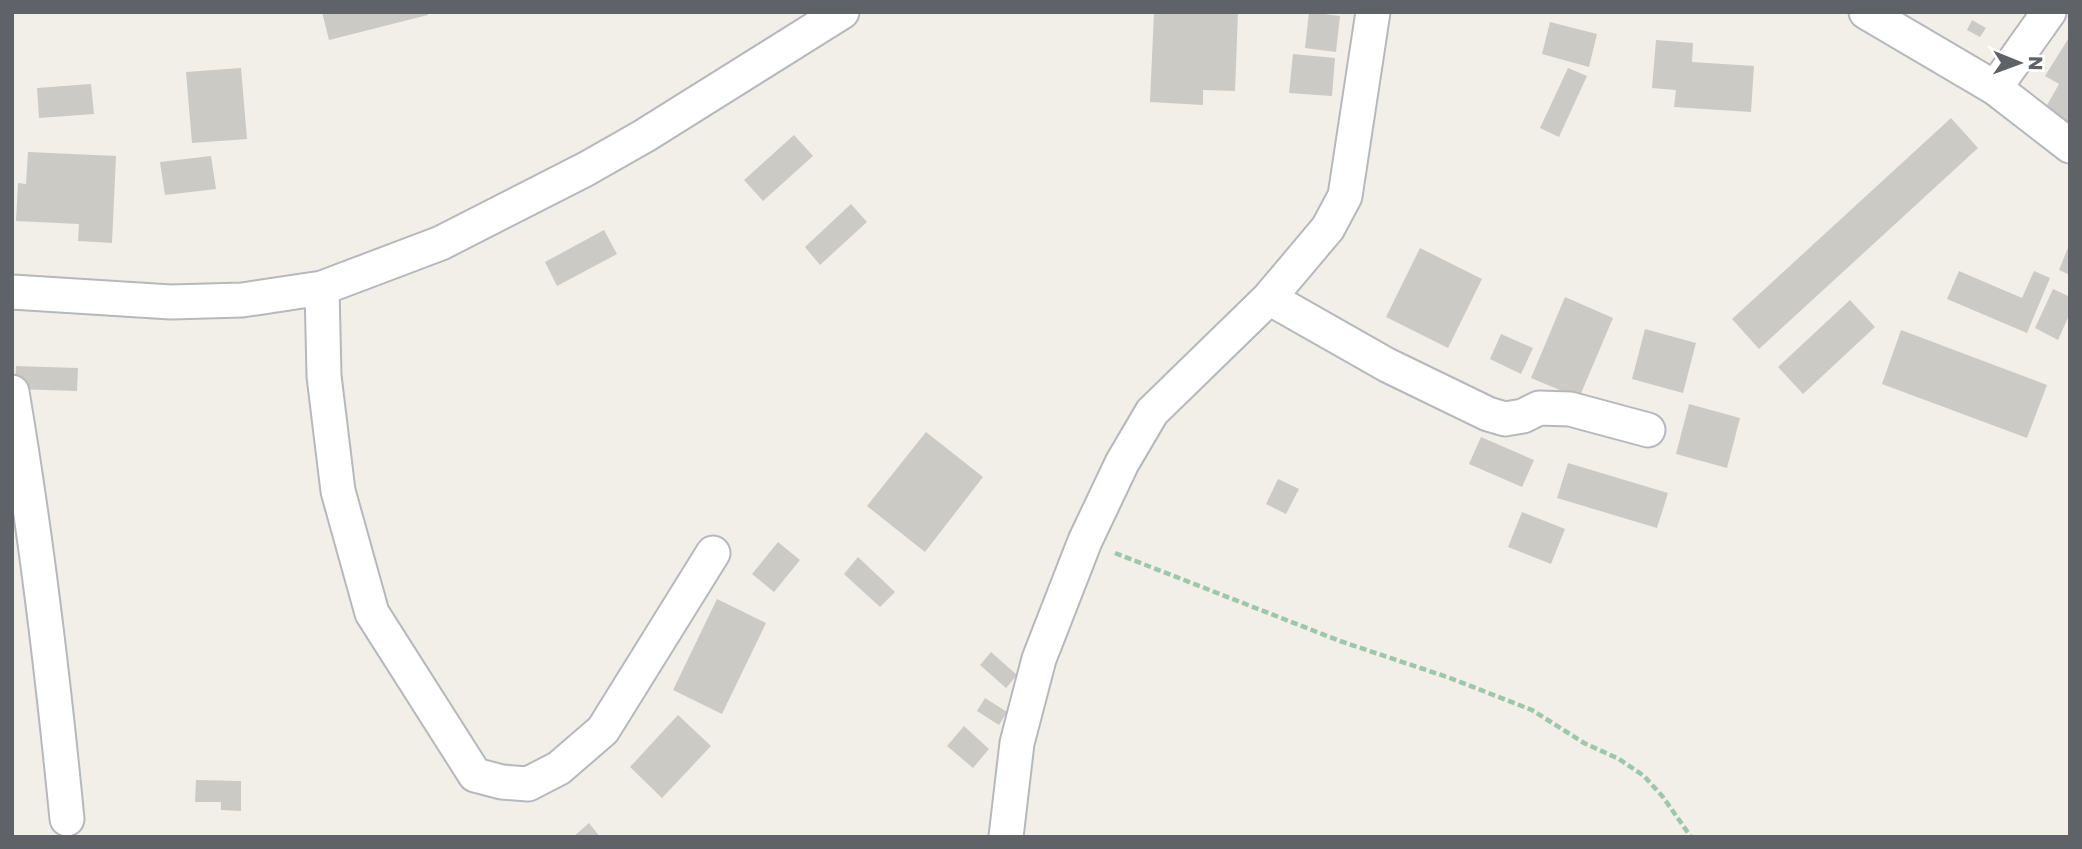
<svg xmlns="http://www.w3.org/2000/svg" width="2082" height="849" viewBox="0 0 2082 849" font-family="Poppins,sans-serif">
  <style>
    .building { fill: #cccac5 }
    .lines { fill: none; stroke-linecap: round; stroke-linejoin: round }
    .street-casing { stroke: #b5b8bc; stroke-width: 37 }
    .path { stroke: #9cc7a9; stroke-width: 4.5; stroke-dasharray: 7 3.5; stroke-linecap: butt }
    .street { stroke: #fff; stroke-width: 33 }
  </style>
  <rect width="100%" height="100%" fill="#f1efe8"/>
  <path class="building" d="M 322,12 L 427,12 L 428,15 L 329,40 Z
    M 1154,12 L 1238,12 L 1235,91 L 1203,90 L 1203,105 L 1150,102 Z
    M 1309,12 L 1340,16 L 1336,52 L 1305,48 Z
    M 1972,20 L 1986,28 L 1980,37 L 1967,30 Z
    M 1550,22 L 1597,34 L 1589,67 L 1542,54 Z
    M 2070,36 L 2070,129 L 2042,114 L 2059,84 L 2045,76 Z
    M 1656,40 L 1693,43 L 1692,62 L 1754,66 L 1751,112 L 1674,107 L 1676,90 L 1652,88 Z
    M 1293,54 L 1335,58 L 1332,96 L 1289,93 Z
    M 241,68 L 247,139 L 192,143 L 186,72 Z
    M 1568,68 L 1587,76 L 1559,137 L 1540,128 Z
    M 91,84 L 94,114 L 39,118 L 37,88 Z
    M 1951,118 L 1978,148 L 1759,349 L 1732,319 Z
    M 794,135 L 813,156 L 763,201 L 744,180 Z
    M 28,152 L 116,156 L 112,243 L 78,241 L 79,224 L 16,221 L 18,183 L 26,184 Z
    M 211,156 L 216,189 L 165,195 L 160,162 Z
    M 851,204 L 867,222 L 820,265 L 805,247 Z
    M 604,230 L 617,254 L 557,286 L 545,262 Z
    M 2070,243 L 2070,275 L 2059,270 Z
    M 1420,248 L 1482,279 L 1448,348 L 1386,317 Z
    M 1959,271 L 2022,298 L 2034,271 L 2050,278 L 2027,333 L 1947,299 Z
    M 2053,289 L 2070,297 L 2070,313 L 2058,340 L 2035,328 Z
    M 1565,297 L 1613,318 L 1579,398 L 1531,378 Z
    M 1850,300 L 1875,327 L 1803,394 L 1778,367 Z
    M 1645,329 L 1696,343 L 1683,393 L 1632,379 Z
    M 1901,330 L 2047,385 L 2027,438 L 1882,384 Z
    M 1501,334 L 1533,348 L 1521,374 L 1490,359 Z
    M 16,366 L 78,368 L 77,391 L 15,389 Z
    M 1689,404 L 1740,418 L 1727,468 L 1676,454 Z
    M 926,432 L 983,477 L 925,552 L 867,506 Z
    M 1481,437 L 1534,460 L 1522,487 L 1469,464 Z
    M 1568,463 L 1668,493 L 1657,528 L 1557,498 Z
    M 1278,479 L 1299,489 L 1286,514 L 1266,504 Z
    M 1522,512 L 1565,529 L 1551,564 L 1508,547 Z
    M 778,542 L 800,560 L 774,592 L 752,574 Z
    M 858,557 L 895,592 L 880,607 L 844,574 Z
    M 717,599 L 766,623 L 722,714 L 673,690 Z
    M 991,652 L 1017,675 L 1006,688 L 980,665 Z
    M 985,698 L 1007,712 L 999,725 L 977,711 Z
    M 678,715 L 711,746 L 662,798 L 630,767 Z
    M 964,726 L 989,749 L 973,768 L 947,746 Z
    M 196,780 L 241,781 L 241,811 L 221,810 L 221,802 L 195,802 Z
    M 589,823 L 600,837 L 573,837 Z"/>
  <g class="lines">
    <g class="street-casing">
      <path id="street" d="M 1866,12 L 1995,88 L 2070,146
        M 1995,88 L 2049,12
        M 322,288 L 324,376 L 338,491 L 372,613 L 475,775 L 502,782 L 528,784 L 559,768 L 603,730 L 713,553
        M 12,292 L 171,302 L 242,300 L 322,288 L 441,243 L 586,169 L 644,136 L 842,12
        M 1269,298 L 1387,365 L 1488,414 L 1505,419 L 1523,416 L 1539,408 L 1570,409 L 1648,430
        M 12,392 C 36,534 53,676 67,819
        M 1006,837 L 1017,743 L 1039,659 L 1085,541 L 1122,463 L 1152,412 L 1269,298 L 1328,228 L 1345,196 L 1373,12"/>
    </g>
    <path class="path" d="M 1115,553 L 1340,641 L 1450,678 L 1532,710 L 1584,743 L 1619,759 L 1644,776 L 1663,797 L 1691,837"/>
    <use href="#street" class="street"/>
  </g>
  <rect width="2082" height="849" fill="none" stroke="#5f6368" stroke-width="28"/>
  <g transform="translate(2019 63) rotate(91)" stroke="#ffffff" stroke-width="5" paint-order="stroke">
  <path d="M0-5L12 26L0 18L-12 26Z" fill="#5f6368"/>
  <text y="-10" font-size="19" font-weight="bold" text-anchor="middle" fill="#5f6368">N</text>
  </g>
</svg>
